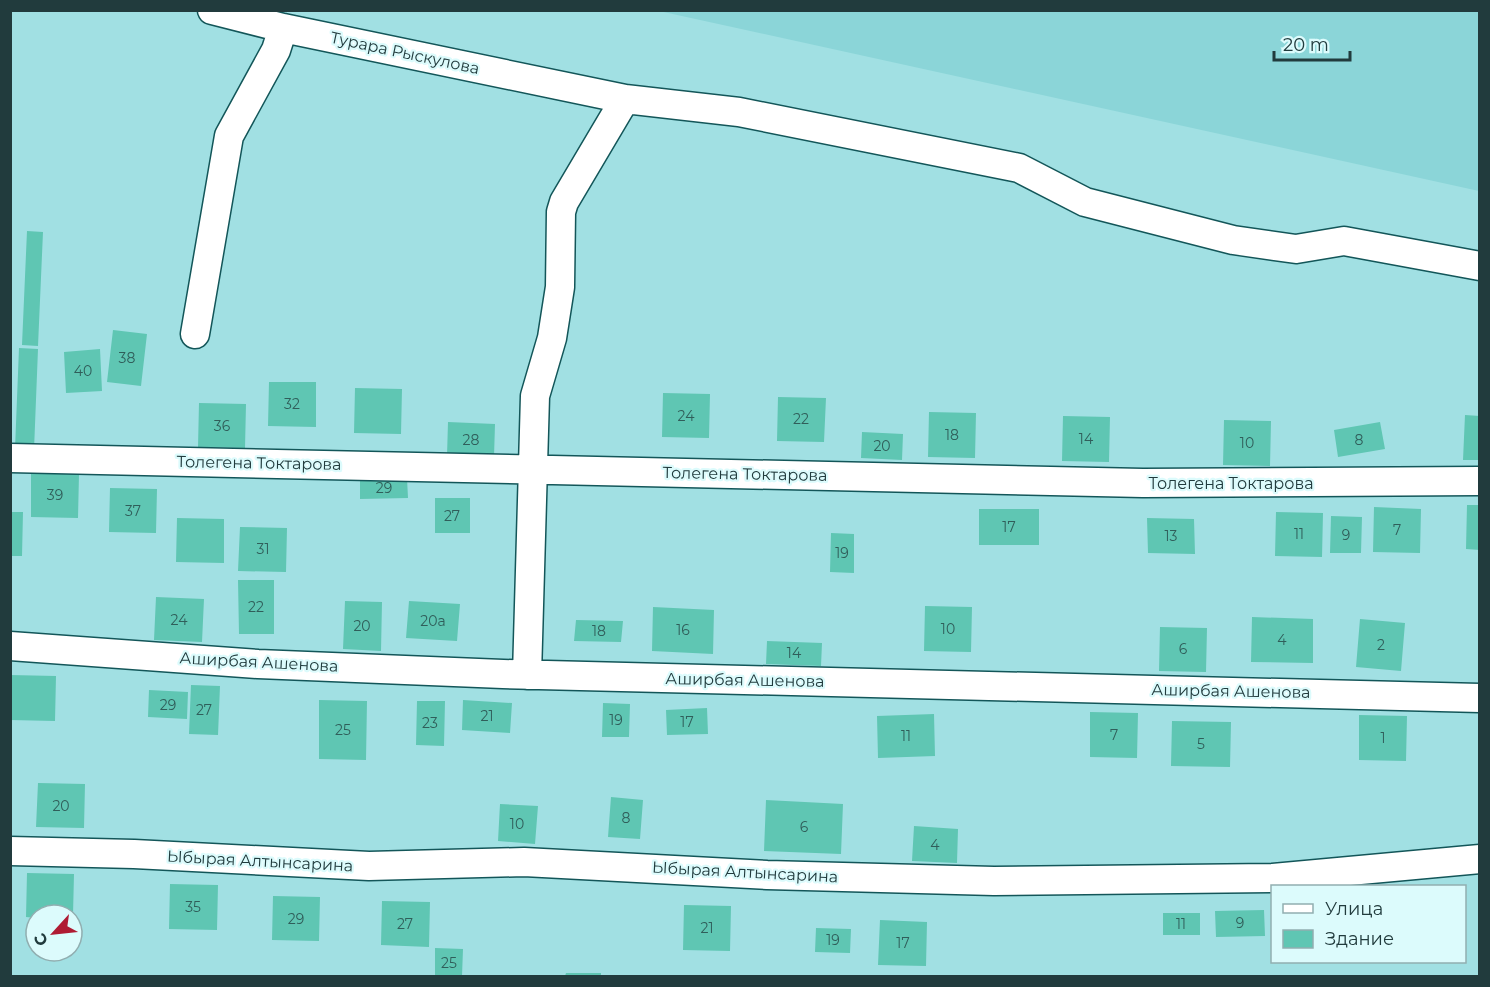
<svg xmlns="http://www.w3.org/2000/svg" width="1490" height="987" viewBox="0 0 1490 987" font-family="Montserrat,sans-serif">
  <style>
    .built { fill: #8bd5d8 }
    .building { fill: #5fc6b3 }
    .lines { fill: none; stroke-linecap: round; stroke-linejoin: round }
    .minor-casing { stroke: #135659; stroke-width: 31 }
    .minor { stroke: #fff; stroke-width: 28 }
    .labels { text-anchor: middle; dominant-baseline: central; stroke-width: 4.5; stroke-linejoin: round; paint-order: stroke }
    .number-label { font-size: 14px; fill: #305e5a }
    .street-label { font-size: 16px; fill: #213b3d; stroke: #dcfbfc }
  </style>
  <rect width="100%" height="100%" fill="#a1e0e3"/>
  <path class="built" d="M 659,11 L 1479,11 L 1479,191 Z"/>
  <path class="building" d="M 27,231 L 43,232 L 38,346 L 22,345 Z
    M 113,330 L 147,334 L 141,386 L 107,382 Z
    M 19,348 L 38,349 L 34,450 L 15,449 Z
    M 100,349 L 102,391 L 66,393 L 64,352 Z
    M 269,382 L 316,382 L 316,427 L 268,426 Z
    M 355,388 L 402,389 L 401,434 L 354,433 Z
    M 663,393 L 710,394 L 709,438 L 662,437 Z
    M 778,397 L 826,398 L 824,442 L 777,441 Z
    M 199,403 L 246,404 L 245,448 L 198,447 Z
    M 929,412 L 976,413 L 975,458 L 928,457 Z
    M 1465,415 L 1480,416 L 1480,460 L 1463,460 Z
    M 1063,416 L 1110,417 L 1109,462 L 1062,461 Z
    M 1224,420 L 1271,421 L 1270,466 L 1223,465 Z
    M 448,422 L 495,424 L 494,457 L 447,456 Z
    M 1380,422 L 1385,449 L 1338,457 L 1334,430 Z
    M 862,432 L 903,434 L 902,460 L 861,458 Z
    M 31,473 L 79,474 L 78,518 L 31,517 Z
    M 407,478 L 408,498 L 360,499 L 360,479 Z
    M 110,488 L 157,489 L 156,533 L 109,532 Z
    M 435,498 L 470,498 L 470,533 L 435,533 Z
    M 1467,505 L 1480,505 L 1480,550 L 1466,549 Z
    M 1374,507 L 1421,509 L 1420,553 L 1373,552 Z
    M 979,509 L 1039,509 L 1039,545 L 979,545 Z
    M 10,512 L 23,512 L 22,556 L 10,556 Z
    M 1276,512 L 1323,513 L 1322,557 L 1275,556 Z
    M 1331,516 L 1362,517 L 1361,553 L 1330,553 Z
    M 177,518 L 224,519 L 224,563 L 176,562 Z
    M 1147,518 L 1194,519 L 1195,554 L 1148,553 Z
    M 240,527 L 287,528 L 286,572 L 238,571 Z
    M 831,533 L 854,534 L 854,573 L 830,572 Z
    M 238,580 L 274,580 L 274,634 L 239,634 Z
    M 156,597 L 204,599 L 202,642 L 154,640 Z
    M 345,601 L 382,602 L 381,651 L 343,649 Z
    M 409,601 L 460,604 L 457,641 L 406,638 Z
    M 925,606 L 972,607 L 971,652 L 924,651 Z
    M 653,607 L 714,610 L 713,654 L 652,651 Z
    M 1252,617 L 1313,619 L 1313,663 L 1251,662 Z
    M 1360,619 L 1405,623 L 1401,671 L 1356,667 Z
    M 576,620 L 623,621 L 621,642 L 574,641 Z
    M 1160,627 L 1207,628 L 1206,672 L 1159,671 Z
    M 767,641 L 822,643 L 821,666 L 766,664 Z
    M 10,675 L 56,676 L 55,721 L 10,720 Z
    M 191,685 L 220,686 L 218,735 L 189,734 Z
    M 149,690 L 188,692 L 187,719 L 148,717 Z
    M 319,700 L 367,701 L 366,760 L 319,759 Z
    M 463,700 L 512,703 L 510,733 L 462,730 Z
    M 417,701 L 445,701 L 444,746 L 416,745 Z
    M 603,703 L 630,704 L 629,737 L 602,737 Z
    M 707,708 L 708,734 L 667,735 L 666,710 Z
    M 1090,712 L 1138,713 L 1137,758 L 1090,757 Z
    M 934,714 L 935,756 L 878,758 L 877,716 Z
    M 1359,715 L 1407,716 L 1406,761 L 1359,760 Z
    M 1172,721 L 1231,722 L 1230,767 L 1171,766 Z
    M 38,783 L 85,784 L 84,828 L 36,827 Z
    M 611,797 L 643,800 L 640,839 L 608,837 Z
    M 766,800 L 843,804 L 841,854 L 764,851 Z
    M 500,804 L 538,806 L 535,844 L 498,841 Z
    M 914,826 L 958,829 L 957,863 L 912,861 Z
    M 27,873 L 74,874 L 73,915 L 36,915 L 36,918 L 26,917 Z
    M 170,884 L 218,885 L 217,930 L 169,929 Z
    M 273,896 L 320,897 L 319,941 L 272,940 Z
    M 382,901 L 430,902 L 429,947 L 381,945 Z
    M 684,905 L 731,906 L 730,951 L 683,950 Z
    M 1264,910 L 1265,936 L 1216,937 L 1215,911 Z
    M 1163,913 L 1200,913 L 1200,935 L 1163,935 Z
    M 880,920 L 927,922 L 926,966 L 878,965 Z
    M 816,928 L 851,929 L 850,953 L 815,952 Z
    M 435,948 L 463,949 L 462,976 L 435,976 Z
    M 566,973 L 601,973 L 601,976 L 565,976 Z"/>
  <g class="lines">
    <g class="minor-casing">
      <path id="minor" d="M 212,10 L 283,28 L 625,99 L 739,112 L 1019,168 L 1085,202 L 1233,240 L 1296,249 L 1344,241 L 1480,266
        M 195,334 L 229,136 L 276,50 L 283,28
        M 10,458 L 1143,483 L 1480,481
        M 10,646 L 258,664 L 503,674 L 1480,698
        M 527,675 L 535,396 L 552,338 L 560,287 L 561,212 L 564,202 L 625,99
        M 10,851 L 134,854 L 369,866 L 524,862 L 767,875 L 994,881 L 1273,878 L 1480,859"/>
    </g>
    <use href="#minor" class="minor"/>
  </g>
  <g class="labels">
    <g class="number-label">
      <text x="127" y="358">38</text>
      <text x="83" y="371">40</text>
      <text x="292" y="404">32</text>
      <text x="686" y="416">24</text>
      <text x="801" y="419">22</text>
      <text x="222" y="426">36</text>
      <text x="952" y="435">18</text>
      <text x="1086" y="439">14</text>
      <text x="471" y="440">28</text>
      <text x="1359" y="440">8</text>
      <text x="1247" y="443">10</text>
      <text x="882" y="446">20</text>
      <text x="384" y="488">29</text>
      <text x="55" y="495">39</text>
      <text x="133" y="511">37</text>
      <text x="452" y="516">27</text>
      <text x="1009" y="527">17</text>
      <text x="1397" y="530">7</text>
      <text x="1299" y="534">11</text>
      <text x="1346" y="535">9</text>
      <text x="1171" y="536">13</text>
      <text x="263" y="549">31</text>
      <text x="842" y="553">19</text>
      <text x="256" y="607">22</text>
      <text x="179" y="620">24</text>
      <text x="433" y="621">20а</text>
      <text x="362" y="626">20</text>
      <text x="948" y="629">10</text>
      <text x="683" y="630">16</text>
      <text x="599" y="631">18</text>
      <text x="1282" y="640">4</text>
      <text x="1381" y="645">2</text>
      <text x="1183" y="649">6</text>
      <text x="794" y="653">14</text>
      <text x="168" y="705">29</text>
      <text x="204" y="710">27</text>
      <text x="487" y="716">21</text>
      <text x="616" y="720">19</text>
      <text x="687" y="722">17</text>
      <text x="430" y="723">23</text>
      <text x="343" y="730">25</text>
      <text x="1114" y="735">7</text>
      <text x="906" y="736">11</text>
      <text x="1383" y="738">1</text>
      <text x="1201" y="744">5</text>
      <text x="61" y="806">20</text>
      <text x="626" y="818">8</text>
      <text x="517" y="824">10</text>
      <text x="804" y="827">6</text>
      <text x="935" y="845">4</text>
      <text x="193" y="907">35</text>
      <text x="296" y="919">29</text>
      <text x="1240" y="923">9</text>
      <text x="405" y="924">27</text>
      <text x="1181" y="924">11</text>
      <text x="707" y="928">21</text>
      <text x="833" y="940">19</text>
      <text x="903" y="943">17</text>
      <text x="449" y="963">25</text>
    </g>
    <g class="street-label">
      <text transform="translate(405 53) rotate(12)">Турара Рыскулова</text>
      <text transform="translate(259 463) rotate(1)">Толегена Токтарова</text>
      <text transform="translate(745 474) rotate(1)">Толегена Токтарова</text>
      <text x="1231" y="483">Толегена Токтарова</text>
      <text transform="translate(259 662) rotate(3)">Аширбая Ашенова</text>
      <text transform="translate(745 680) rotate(1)">Аширбая Ашенова</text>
      <text transform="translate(1231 691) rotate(1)">Аширбая Ашенова</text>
      <text transform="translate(260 861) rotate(3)">Ыбырая Алтынсарина</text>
      <text transform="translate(745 872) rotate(3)">Ыбырая Алтынсарина</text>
    </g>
  </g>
  <rect width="1490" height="987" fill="none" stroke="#213b3d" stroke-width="24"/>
  <rect x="1271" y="885" width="195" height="78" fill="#dcfbfc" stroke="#91aeb0" stroke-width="1.5"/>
  <rect x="1283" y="904" width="30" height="9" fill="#ffffff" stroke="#91aeb0" stroke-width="1.5"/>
  <text x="1325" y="915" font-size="18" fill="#213b3d">Улица</text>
  <rect x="1283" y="930" width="30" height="18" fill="#5fc6b3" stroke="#91aeb0" stroke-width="1.5"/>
  <text x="1325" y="945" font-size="18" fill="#213b3d">Здание</text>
  <g transform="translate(54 933) rotate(243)"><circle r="28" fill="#dcfbfc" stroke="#91aeb0" stroke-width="1.5"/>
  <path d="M0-4.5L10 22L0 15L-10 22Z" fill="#af1b33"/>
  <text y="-9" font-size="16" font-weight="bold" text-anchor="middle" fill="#213b3d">С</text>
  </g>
  <path d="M1274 51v9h76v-9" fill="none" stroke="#213b3d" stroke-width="3"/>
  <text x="1283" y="51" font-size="18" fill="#213b3d" stroke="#dcfbfc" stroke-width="4.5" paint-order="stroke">20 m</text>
</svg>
